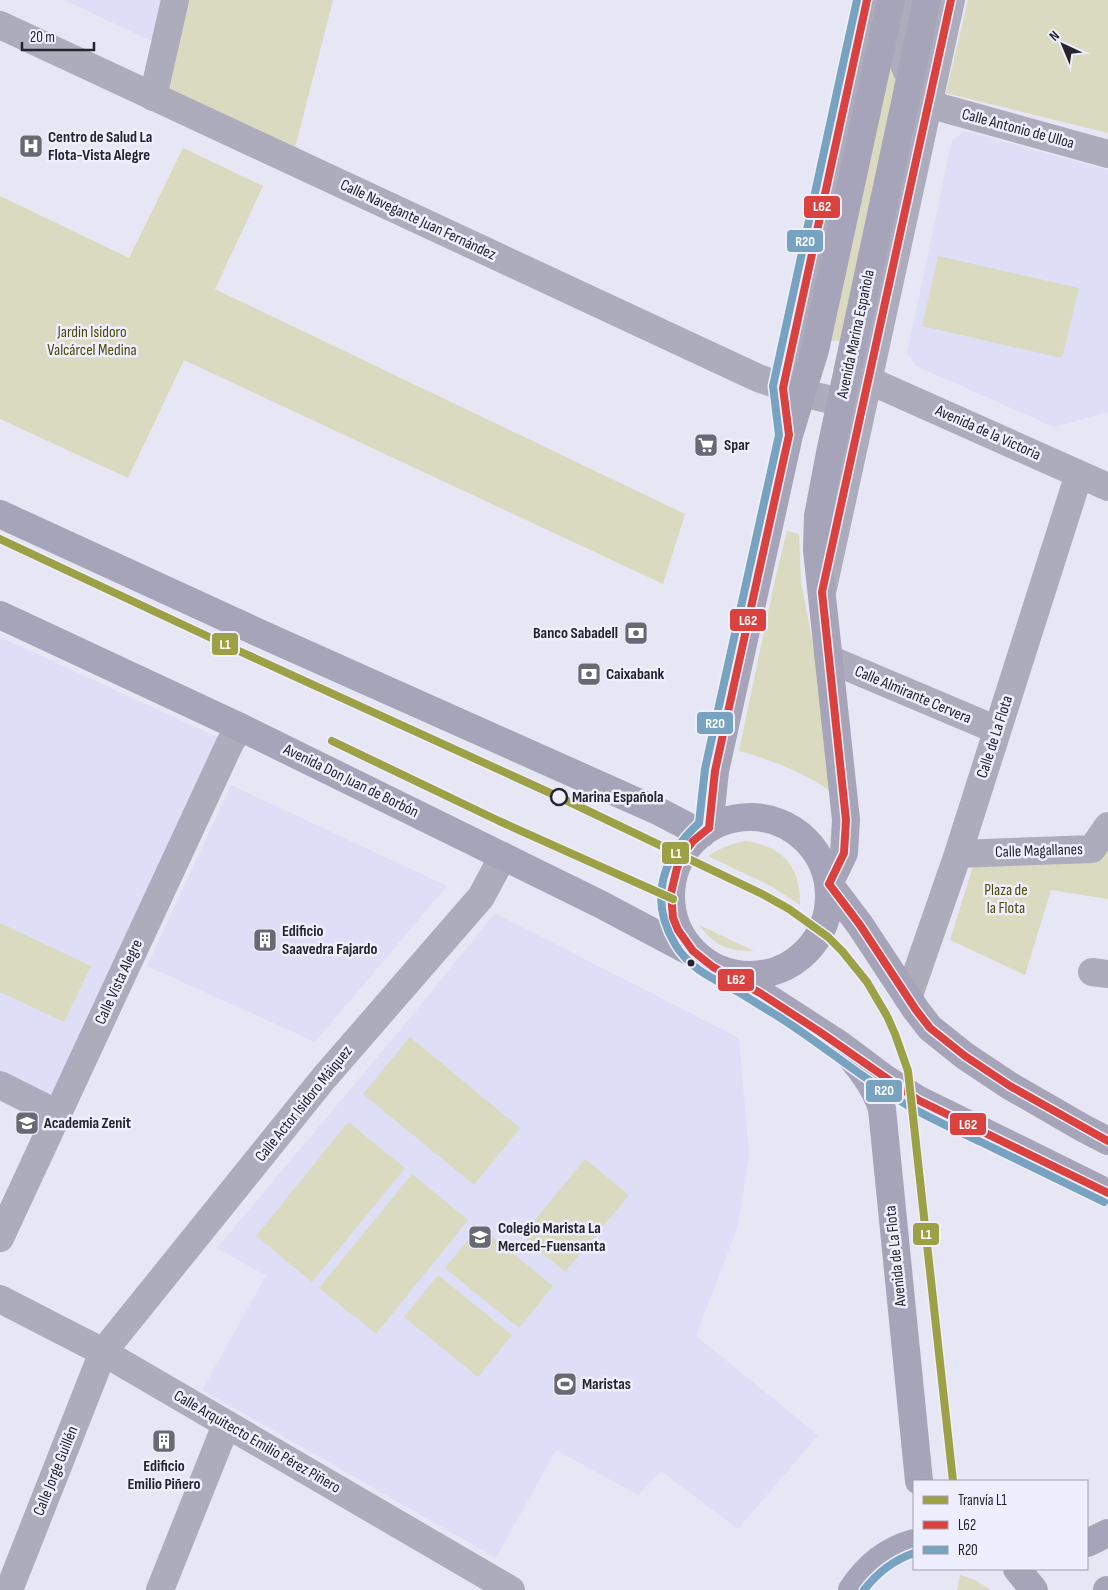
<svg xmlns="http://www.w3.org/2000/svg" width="1108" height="1590" viewBox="0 0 1108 1590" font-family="'Sofia Sans Condensed',sans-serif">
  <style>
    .built { fill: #dfdef7 }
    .green { fill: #d9dabf }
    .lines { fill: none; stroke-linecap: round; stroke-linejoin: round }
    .minor { stroke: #adacbd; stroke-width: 28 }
    .major { stroke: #a6a4b8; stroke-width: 28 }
    .bus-1-casing { stroke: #efeefe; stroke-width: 11 }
    .bus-2-casing { stroke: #efeefe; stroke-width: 11 }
    .bus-1 { stroke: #da4240; stroke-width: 8 }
    .bus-2 { stroke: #77a2c0; stroke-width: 8 }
    .tram-1-casing { stroke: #efeefe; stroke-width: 11 }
    .tram-1 { stroke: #9ba144; stroke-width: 8 }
    .stop-dot { fill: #efeefe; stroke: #25252e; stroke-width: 2.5 }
    .bus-dot { fill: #25252e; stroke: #efeefe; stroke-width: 2 }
    .labels { text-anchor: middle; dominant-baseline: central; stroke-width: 5; stroke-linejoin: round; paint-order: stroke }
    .street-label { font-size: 16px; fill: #25252e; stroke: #efeefe }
    .poi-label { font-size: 16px; font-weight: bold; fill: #25252e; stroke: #efeefe; text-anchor: start }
    .park-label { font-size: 16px; fill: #4a4b07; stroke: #efeefe }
    .stop-label { font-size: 16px; font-weight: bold; fill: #25252e; stroke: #efeefe; text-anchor: start }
    .line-badge { stroke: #efeefe; stroke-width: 2 }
    .badge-label { font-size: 14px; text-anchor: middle; font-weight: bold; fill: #fff }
  </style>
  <rect width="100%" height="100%" fill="#e7e6f4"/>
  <path class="built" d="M 64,0 L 164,0 L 154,42 Z
    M 965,131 L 1108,170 L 1108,412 L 1054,427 L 916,366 L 907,354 L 952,140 Z
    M 0,637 L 230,743 L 58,1114 L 0,1085 Z
    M 231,785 L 447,886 L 315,1042 L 147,966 Z
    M 495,913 L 739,1038 L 749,1154 L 738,1226 L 696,1336 L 818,1435 L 738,1529 L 661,1471 L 638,1495 L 556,1450 L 496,1558 L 202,1390 L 266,1276 L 217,1248 L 410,1018 Z"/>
  <path class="green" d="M 184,0 L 333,0 L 295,148 L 167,90 Z
    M 968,0 L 1108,0 L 1108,133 L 946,93 Z
    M 888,62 L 900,75 L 841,341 L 829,340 Z
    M 183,148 L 263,186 L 215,289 L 685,514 L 663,584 L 184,360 L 128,478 L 0,419 L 0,196 L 129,258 Z
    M 938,256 L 1079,288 L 1062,358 L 922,326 Z
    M 787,531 L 799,534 L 801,582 L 815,655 L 830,791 C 803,772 772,760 739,751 L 774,584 Z
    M 745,841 C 783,846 801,867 800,905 L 771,886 L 708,856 C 720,848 730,844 745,841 Z
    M 1108,846 L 1108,899 L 1051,890 L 1025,975 L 950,940 L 974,863 Z
    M 0,923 L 91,966 L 64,1022 L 0,992 Z
    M 699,925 L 754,951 C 728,951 715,946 699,925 Z
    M 410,1037 L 520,1128 L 474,1185 L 363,1094 Z
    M 348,1122 L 405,1168 L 312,1282 L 256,1236 Z
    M 585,1159 L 629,1195 L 565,1272 L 522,1236 Z
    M 412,1174 L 468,1220 L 376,1334 L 319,1288 Z
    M 479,1226 L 553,1286 L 519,1328 L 445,1268 Z
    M 438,1275 L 512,1335 L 478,1377 L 404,1317 Z
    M 960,1575 L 975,1580 L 990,1590 L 957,1590 Z"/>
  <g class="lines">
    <path class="minor" d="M 905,0 C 904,15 899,29 900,44 C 900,66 915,86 928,104 L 1108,154
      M 0,25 L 758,378 L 801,393 L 841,402
      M 153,97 L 175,0
      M 868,380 L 1108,487
      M 785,404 L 783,388 L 867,0
      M 823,588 L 951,0
      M 829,659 L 997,730
      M 958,854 L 1092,849 L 1108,826
      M 1092,972 L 1108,974
      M 908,998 L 958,854 L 1079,474
      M 0,1085 L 58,1114
      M 0,1238 L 230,743 L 240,727
      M 0,1299 L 103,1352 L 511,1590
      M 9,1590 L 103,1352 L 323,1079 L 481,897 L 503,856
      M 160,1590 L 226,1425"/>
    <path class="major" d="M 0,514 L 268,637 L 660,812 L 702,834
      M 0,615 L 240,727 L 600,904 L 698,956
      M671 896a79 79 0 1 1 158 0a79 79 0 1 1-158 0Z
      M 709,828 L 715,771 L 789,435 L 815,350 L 891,0
      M 829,884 L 844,853 L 846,820 L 817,550 L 818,516 L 830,453 L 927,0
      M 829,884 L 860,925 L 916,1010 L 930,1028 L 965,1056 L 1010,1086 L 1083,1128 L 1108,1141
      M 730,976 L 768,998 L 839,1044 L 883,1077 L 917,1099 L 1108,1193
      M 839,1044 C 857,1064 874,1083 882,1109 L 919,1481
      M 1087,1543 L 1108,1533
      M 1017,1569 L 1034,1590
      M 852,1590 C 867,1567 888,1550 914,1543
      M 1107,1590 L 1108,1590"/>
    <g class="bus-1-casing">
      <path id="bus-1" d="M 709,828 L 715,771 L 789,435 L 783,388 L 867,0
        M 709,828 L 693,841 L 682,856 L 677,868 L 671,893 L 673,918 L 678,930 L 693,951 L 713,967 L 760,993 L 820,1032 L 918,1100 L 1108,1193
        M 829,884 L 844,853 L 846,820 L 822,592 L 951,0
        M 829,884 L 860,925 L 916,1010 L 930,1028 L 965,1056 L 1010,1086 L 1108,1141"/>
    </g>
    <g class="bus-2-casing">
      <path id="bus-2" d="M 857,0 L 773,386 L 779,435 L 705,769 L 699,823 C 663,856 648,899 675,944 C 690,970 716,980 740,993 C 752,1000 764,1008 776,1015 C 821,1043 861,1078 907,1105 C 931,1119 956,1130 981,1142 C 1022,1162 1063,1182 1104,1202
        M 864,1590 C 877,1573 894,1560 914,1553"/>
    </g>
    <use href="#bus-1" class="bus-1"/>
    <use href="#bus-2" class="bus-2"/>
    <g class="tram-1-casing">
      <path id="tram-1" d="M 0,539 L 239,651 L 559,797 L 764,895 L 789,909 L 828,937 L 842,951 L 867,982 L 887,1016 L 895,1034 L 908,1071 L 953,1481
        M 332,741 L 499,821 L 673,899"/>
    </g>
    <use href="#tram-1" class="tram-1"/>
  </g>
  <defs>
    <g id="hospital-square" transform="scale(1.25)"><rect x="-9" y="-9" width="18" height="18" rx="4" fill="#696973" stroke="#efeefe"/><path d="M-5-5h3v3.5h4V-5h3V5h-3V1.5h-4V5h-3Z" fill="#fff"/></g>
    <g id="supermarket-square" transform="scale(1.25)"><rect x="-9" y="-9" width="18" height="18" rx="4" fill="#696973" stroke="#efeefe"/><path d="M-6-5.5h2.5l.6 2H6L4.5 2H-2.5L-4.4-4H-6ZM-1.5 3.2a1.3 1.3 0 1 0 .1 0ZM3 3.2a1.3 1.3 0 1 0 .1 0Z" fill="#fff"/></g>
    <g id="bank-square" transform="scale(1.25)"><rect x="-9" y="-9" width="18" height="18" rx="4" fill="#696973" stroke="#efeefe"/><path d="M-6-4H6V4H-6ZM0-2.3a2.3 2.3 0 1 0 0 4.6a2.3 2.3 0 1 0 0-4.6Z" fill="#fff"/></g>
    <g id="building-square" transform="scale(1.25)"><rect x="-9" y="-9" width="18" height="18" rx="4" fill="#696973" stroke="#efeefe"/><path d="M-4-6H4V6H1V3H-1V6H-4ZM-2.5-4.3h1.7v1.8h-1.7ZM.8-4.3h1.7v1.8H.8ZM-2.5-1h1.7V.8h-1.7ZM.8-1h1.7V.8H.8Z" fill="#fff"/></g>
    <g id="school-square" transform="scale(1.25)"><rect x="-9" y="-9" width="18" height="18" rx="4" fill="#696973" stroke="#efeefe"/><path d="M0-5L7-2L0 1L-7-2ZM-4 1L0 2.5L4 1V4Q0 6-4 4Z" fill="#fff"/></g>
    <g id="stadium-square" transform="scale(1.25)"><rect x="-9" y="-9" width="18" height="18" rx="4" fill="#696973" stroke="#efeefe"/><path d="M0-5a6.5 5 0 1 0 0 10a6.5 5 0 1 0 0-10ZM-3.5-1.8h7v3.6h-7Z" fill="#fff"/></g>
  </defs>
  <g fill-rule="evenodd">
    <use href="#hospital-square" x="31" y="146"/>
    <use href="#supermarket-square" x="706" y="445"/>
    <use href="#bank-square" x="636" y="633"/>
    <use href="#bank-square" x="589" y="674"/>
    <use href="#building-square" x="265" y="940"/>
    <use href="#school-square" x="27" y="1123"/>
    <use href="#school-square" x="480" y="1237"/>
    <use href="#stadium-square" x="565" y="1384"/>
    <use href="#building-square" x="164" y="1441"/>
  </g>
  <circle class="stop-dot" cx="559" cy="797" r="8"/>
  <circle class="bus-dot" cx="691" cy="963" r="4.5"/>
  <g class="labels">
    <g class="street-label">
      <text transform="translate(1018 129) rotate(15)">Calle Antonio de Ulloa</text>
      <text transform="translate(418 220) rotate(25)">Calle Navegante Juan Fernández</text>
      <text transform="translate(856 334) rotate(-78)">Avenida Marina Española</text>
      <text transform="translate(988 433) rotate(24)">Avenida de la Victoria</text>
      <text transform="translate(913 695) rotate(23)">Calle Almirante Cervera</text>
      <text transform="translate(995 737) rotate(-72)">Calle de La Flota</text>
      <text transform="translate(351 781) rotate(26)">Avenida Don Juan de Borbón</text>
      <text transform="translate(1039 851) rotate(-2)">Calle Magallanes</text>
      <text transform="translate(119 982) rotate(-65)">Calle Vista Alegre</text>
      <text transform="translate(304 1104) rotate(-51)">Calle Actor Isidoro Máiquez</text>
      <text transform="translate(896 1256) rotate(-96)">Avenida de La Flota</text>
      <text transform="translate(257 1442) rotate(30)">Calle Arquitecto Emilio Pérez Piñero</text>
      <text transform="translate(56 1471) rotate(-68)">Calle Jorge Guillén</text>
    </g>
    <g class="poi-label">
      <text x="48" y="137">Centro de Salud La<tspan x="48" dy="18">Flota-Vista Alegre</tspan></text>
      <text x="724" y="445">Spar</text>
      <text x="618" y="633" text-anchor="end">Banco Sabadell</text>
      <text x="606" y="674">Caixabank</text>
      <text x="282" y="931">Edificio<tspan x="282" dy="18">Saavedra Fajardo</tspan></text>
      <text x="44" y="1123">Academia Zenit</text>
      <text x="498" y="1228">Colegio Marista La<tspan x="498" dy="18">Merced-Fuensanta</tspan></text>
      <text x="582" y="1384">Maristas</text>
      <text x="164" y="1466" text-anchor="middle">Edificio<tspan x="164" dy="18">Emilio Piñero</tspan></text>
    </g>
    <g class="park-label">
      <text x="92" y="332">Jardin Isidoro<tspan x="92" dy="18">Valcárcel Medina</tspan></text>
      <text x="1006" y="890">Plaza de<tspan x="1006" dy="18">la Flota</tspan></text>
    </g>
    <g class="stop-label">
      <text x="572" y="797">Marina Española</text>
    </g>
  </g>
  <g class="line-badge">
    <rect x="803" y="195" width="38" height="24" rx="5" fill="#da4240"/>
    <rect x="786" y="229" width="38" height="24" rx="5" fill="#77a2c0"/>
    <rect x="729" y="608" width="38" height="24" rx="5" fill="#da4240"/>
    <rect x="211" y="632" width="28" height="24" rx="5" fill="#9ba144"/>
    <rect x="696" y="711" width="38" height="24" rx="5" fill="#77a2c0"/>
    <rect x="661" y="841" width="29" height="24" rx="5" fill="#9ba144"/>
    <rect x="717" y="968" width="38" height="24" rx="5" fill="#da4240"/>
    <rect x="865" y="1079" width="38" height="24" rx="5" fill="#77a2c0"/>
    <rect x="949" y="1112" width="38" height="24" rx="5" fill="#da4240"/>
    <rect x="912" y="1222" width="28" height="24" rx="5" fill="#9ba144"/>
  </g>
  <g class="badge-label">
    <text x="822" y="211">L62</text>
    <text x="805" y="246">R20</text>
    <text x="748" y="625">L62</text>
    <text x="225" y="649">L1</text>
    <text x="715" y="728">R20</text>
    <text x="676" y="858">L1</text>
    <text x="736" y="984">L62</text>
    <text x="884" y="1095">R20</text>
    <text x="968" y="1129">L62</text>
    <text x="926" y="1239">L1</text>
  </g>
  <rect x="913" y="1480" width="175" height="90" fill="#efeefe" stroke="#9e9eab"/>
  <rect x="923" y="1496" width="25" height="8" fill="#9ba144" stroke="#9e9eab"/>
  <text x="958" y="1505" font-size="15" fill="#25252e">Tranvía L1</text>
  <rect x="923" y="1521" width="25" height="8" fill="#da4240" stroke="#9e9eab"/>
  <text x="958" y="1530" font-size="15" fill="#25252e">L62</text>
  <rect x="923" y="1546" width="25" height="8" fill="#77a2c0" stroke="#9e9eab"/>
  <text x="958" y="1555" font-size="15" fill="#25252e">R20</text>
  <g transform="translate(1063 45) rotate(316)" stroke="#efeefe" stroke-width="4" paint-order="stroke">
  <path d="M0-4L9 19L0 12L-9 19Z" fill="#25252e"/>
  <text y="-8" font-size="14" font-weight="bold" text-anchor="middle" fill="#25252e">N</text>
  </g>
  <path d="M22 42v8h72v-8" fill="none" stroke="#25252e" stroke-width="2.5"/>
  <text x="30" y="42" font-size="15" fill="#25252e" stroke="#efeefe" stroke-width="4" paint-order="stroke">20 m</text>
</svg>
